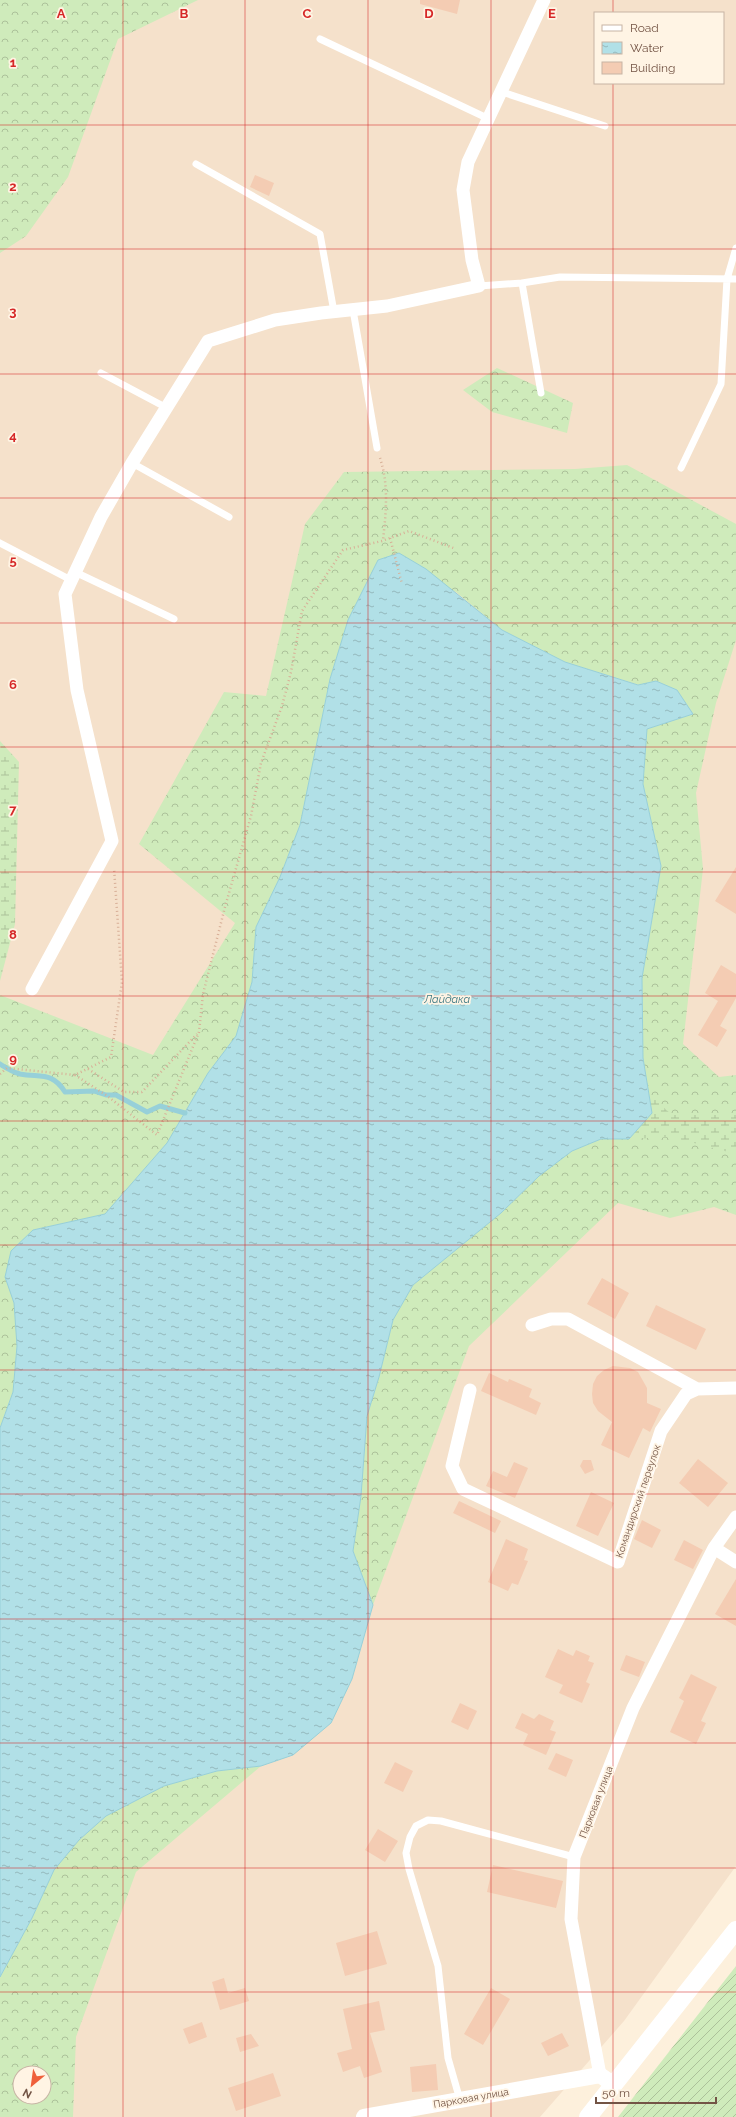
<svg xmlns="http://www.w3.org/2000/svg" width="736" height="2117" viewBox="0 0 736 2117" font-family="Raleway,sans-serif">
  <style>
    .residential { fill: #f5e1cb; fill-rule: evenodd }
    .forest { fill: url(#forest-crowns); fill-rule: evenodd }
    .wetland { fill: url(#wetland-marsh) }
    .garden { fill: url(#garden-furrows) }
    .water { fill: url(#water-ripples); stroke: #97d0d9 }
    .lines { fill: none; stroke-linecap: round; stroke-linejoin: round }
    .stream { stroke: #97d0d9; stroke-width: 5 }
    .building { fill: #f4ccb3 }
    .path { stroke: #d8af97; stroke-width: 2.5; stroke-dasharray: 1 3; stroke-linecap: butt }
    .service { stroke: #fff; stroke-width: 7 }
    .minor { stroke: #fff; stroke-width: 13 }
    .tertiary { stroke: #fff; stroke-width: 16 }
    .secondary { stroke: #fff; stroke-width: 18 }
    .grid { fill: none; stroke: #d62828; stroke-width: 1; stroke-opacity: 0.55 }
    .labels { text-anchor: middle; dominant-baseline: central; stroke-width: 3.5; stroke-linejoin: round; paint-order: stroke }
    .street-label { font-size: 10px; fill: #735445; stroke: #fff4e4 }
    .water-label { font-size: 11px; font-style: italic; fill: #3b7782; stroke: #fff4e4 }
    .grid-label { font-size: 13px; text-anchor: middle; font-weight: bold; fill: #d62828; stroke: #fff4e4; stroke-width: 3.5; stroke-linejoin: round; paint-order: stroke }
  </style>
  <defs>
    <pattern id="forest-crowns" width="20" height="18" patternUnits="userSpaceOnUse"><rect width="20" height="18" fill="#cfebbb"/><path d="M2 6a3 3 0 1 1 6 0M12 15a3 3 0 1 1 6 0" fill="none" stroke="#acc19a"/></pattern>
    <pattern id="wetland-marsh" width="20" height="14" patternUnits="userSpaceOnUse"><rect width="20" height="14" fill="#cfebbb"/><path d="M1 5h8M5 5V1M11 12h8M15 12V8" fill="none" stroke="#acc19a"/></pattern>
    <pattern id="garden-furrows" width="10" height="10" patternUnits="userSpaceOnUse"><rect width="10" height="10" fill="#cfebbb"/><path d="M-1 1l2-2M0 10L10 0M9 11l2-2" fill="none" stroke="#acc19a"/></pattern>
    <pattern id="water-ripples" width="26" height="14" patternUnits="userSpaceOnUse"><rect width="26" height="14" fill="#b1e0e7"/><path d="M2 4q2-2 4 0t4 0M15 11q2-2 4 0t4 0" fill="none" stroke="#94b8bd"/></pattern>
  </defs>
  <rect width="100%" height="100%" fill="#fdf0dc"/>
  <path class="residential" d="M 127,0 L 736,0 L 736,1866 L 624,2021 L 540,2117 L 0,2117 L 0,235 ZM 595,13 L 723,13 L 723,83 L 595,83 ZM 20,2073 L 44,2073 L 44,2097 L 20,2097 Z"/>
  <path class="forest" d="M 0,0 L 198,0 L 118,39 L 68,177 L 26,236 L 0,253 Z
    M 497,368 L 573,403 L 567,433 L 492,412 L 463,390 Z
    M 627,465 L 736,524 L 736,640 L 716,703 L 696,793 L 703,869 L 683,1044 L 719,1077 L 736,1075 L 736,1215 L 714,1207 L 670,1218 L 618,1203 L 469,1346 L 373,1605 L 353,1551 L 361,1496 L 367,1416 L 379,1377 L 393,1320 L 413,1285 L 501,1213 L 539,1176 L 572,1151 L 601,1139 L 629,1139 L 652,1113 L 643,1058 L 642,978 L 661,866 L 643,784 L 647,729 L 693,714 L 677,690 L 656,681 L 639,685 L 565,662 L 502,630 L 456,592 L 378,561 L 348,620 L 330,679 L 300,825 L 280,877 L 256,927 L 252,982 L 236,1036 L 208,1073 L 167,1143 L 105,1214 L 33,1230 L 5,1277 L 14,1303 L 17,1346 L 13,1392 L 0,1428 L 0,995 L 153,1055 L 235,923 L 139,844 L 224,692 L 266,696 L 305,524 L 344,472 L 575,469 Z
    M 261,1766 L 136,1872 L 76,2037 L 73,2117 L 0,2117 L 0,1977 L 32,1918 L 54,1870 L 79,1840 L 106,1816 L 164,1786 L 217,1771 ZM 20,2073 L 44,2073 L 44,2097 L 20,2097 Z"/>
  <path class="wetland" d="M 0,741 L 19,762 L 15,924 L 0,981 Z
    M 649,1094 L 672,1115 L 736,1115 L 736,1154 L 671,1137 L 629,1139 L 652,1113 Z"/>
  <path class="garden" d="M 736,1966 L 736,2117 L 618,2117 Z"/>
  <path class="water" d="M 399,553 L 426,569 L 502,630 L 565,662 L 638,685 L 656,681 L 677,690 L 693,714 L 647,729 L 643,784 L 661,866 L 642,978 L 643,1058 L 652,1113 L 629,1139 L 601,1139 L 572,1151 L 539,1176 L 501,1213 L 413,1285 L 393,1320 L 379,1377 L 367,1416 L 361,1496 L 353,1551 L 373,1605 L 352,1679 L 331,1723 L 293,1755 L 261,1766 L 217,1771 L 164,1786 L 106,1816 L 79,1840 L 54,1870 L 32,1918 L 0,1977 L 0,1428 L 13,1392 L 17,1346 L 14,1303 L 5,1277 L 11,1251 L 33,1230 L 105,1214 L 167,1143 L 208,1073 L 236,1036 L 252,982 L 256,927 L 280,877 L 300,825 L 330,679 L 348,620 L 378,560 Z"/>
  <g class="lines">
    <path class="stream" d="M 0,1064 C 6,1068 13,1072 20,1074 C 40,1078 52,1071 65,1092 L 94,1091 L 106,1095 L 116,1095 L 147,1112 L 160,1106 L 185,1113"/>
  </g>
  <path class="building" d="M 420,0 L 460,0 L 457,14 L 420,4 Z
    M 255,175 L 274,183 L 269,196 L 250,187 Z
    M 736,867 L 736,914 L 715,901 Z
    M 721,965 L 736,974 L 736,998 L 720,1026 L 727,1030 L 717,1047 L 698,1035 L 718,1001 L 705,993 Z
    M 602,1278 L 629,1293 L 615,1319 L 587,1304 Z
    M 656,1305 L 706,1329 L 696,1350 L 646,1326 Z
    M 613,1366 L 630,1368 L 638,1372 L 647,1388 L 647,1403 L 661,1409 L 650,1432 L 643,1428 L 629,1458 L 601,1445 L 612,1422 L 598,1411 L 593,1403 L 592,1394 L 593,1384 L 597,1376 L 604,1370 Z
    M 489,1373 L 508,1382 L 509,1379 L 532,1389 L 529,1397 L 541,1403 L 536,1415 L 481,1391 Z
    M 698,1459 L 728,1483 L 708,1507 L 679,1483 Z
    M 583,1460 L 591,1460 L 594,1470 L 585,1474 L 580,1466 Z
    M 514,1462 L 528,1468 L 515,1498 L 486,1486 L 493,1471 L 507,1477 Z
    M 591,1492 L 614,1503 L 598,1536 L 576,1526 Z
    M 459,1501 L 501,1521 L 495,1533 L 453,1513 Z
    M 642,1520 L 661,1530 L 652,1548 L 634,1539 Z
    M 506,1539 L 528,1549 L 524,1560 L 528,1561 L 518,1585 L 512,1583 L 508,1591 L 488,1582 Z
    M 684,1540 L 703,1550 L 693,1569 L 674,1560 Z
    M 736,1579 L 736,1626 L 715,1614 Z
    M 558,1649 L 573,1656 L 576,1650 L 590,1656 L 588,1661 L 594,1663 L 586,1682 L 590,1684 L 582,1703 L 559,1693 L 563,1685 L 545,1677 Z
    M 626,1655 L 645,1662 L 639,1677 L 620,1670 Z
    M 691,1674 L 717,1687 L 701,1721 L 706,1723 L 696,1744 L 670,1732 L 684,1701 L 679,1698 Z
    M 460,1703 L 477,1711 L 468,1730 L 451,1722 Z
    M 522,1713 L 534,1719 L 539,1714 L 554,1721 L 550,1730 L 556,1732 L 546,1755 L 523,1745 L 528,1734 L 515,1728 Z
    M 556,1753 L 573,1760 L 566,1777 L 548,1769 Z
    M 395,1762 L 413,1771 L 403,1792 L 384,1783 Z
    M 378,1829 L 398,1841 L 385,1862 L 365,1850 Z
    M 493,1865 L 563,1881 L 556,1908 L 487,1892 Z
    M 377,1931 L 387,1964 L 345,1976 L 336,1943 Z
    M 224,1978 L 228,1993 L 245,1988 L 249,2001 L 220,2010 L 212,1982 Z
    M 491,1988 L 510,1999 L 483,2045 L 464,2034 Z
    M 379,2001 L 385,2030 L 370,2033 L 382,2072 L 364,2078 L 360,2066 L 343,2072 L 337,2053 L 352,2049 L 343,2009 Z
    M 202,2022 L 207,2037 L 189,2044 L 183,2029 Z
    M 562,2033 L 569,2046 L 548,2056 L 541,2043 Z
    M 251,2034 L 259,2046 L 240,2052 L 236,2038 Z
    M 436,2064 L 438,2090 L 412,2092 L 410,2067 Z
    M 273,2073 L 281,2096 L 236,2111 L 228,2088 Z"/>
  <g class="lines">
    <path class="path" d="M 380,458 C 389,485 386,513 383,540
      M 390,538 L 402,584
      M 88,1069 L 124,1092 L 142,1092 L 197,1034
      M 0,1074 L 7,1068 L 75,1075 L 111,1057 L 122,982 L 114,868
      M 75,1075 L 106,1095 L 157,1135 L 199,1032 L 203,994 L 225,907 L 251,816 L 261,763 L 282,706 L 291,672 L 302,611 L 343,550 L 382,541 L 409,531 L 456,549"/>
    <path class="service" d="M 320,39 L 489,119
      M 502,92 L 605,126
      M 196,164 L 320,234 L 334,312
      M 522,283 L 541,393
      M 479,286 L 522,283 L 560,277 L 736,279
      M 353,310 L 377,448
      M 101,373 L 167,408
      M 132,463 L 229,517
      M 681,468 L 721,384 L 727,279 L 736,248
      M 0,543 L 71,580
      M 75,572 L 174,619
      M 460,2100 L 448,2058 L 438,1966 L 409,1869 L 406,1853 L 410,1837 L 416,1826 L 428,1820 L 441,1821 L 574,1857"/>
    <path class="minor" d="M 32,989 L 112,841 L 77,690 L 65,594 L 101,517 L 132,463 L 208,341 L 275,320 L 321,313 L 387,306 L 479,286 L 472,260 L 463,190 L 468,162 L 544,0
      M 697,1389 L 736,1388
      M 470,1390 L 452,1466 L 463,1489 L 618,1562 L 661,1431 L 686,1394 L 697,1389 L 568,1319 L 551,1319 L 532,1325
      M 714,1548 L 736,1517
      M 600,2075 L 571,1919 L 574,1857 L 633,1708 L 714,1548 L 736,1562"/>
    <path class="tertiary" d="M 364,2117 L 600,2075 L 614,2085"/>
    <path class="secondary" d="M 588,2117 L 736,1930"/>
  </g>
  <path class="grid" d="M 123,0 L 123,2117M 245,0 L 245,2117M 368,0 L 368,2117M 491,0 L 491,2117M 613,0 L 613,13M 613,83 L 613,2117M 0,125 L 736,125M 0,249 L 736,249M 0,374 L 736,374M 0,498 L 736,498M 0,623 L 736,623M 0,747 L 736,747M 0,872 L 736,872M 0,996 L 736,996M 0,1121 L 736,1121M 0,1245 L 736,1245M 0,1370 L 736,1370M 0,1494 L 736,1494M 0,1619 L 736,1619M 0,1743 L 736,1743M 0,1868 L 736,1868M 0,1992 L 736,1992"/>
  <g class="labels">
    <g class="street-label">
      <text transform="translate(638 1501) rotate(-71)">Командирский переулок</text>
      <text transform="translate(596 1802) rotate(-69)">Парковая улица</text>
      <text transform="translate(471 2098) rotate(-10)">Парковая улица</text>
    </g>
    <g class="water-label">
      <text x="447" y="999">Лайдака</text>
    </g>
  </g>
  <g class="grid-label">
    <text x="61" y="18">A</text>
    <text x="184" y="18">B</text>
    <text x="307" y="18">C</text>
    <text x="429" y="18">D</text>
    <text x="552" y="18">E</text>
    <text x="13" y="67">1</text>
    <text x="13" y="191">2</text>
    <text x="13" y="316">3</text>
    <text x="13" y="440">4</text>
    <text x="13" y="565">5</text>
    <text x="13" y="689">6</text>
    <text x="13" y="814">7</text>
    <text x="13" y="939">8</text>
    <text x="13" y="1063">9</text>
  </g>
  <rect x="594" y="12" width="130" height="72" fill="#fff4e4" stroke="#c7b4a4"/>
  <rect x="602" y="25" width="20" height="6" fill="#ffffff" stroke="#c7b4a4"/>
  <text x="630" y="32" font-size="12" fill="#735445">Road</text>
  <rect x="602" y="42" width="20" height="12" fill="url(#water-ripples)" stroke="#c7b4a4"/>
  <text x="630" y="52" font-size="12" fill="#735445">Water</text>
  <rect x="602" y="62" width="20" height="12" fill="#f4ccb3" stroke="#c7b4a4"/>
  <text x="630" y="72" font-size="12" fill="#735445">Building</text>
  <g transform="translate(32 2085) rotate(209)"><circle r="19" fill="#fff4e4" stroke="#c7b4a4"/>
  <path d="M0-3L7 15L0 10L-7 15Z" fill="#ef5f3a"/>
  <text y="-6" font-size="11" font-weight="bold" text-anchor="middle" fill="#735445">N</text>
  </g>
  <path d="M596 2097v6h120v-6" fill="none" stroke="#735445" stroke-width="2"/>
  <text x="602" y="2097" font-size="12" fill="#735445" stroke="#fff4e4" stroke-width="3" paint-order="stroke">50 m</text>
</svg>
